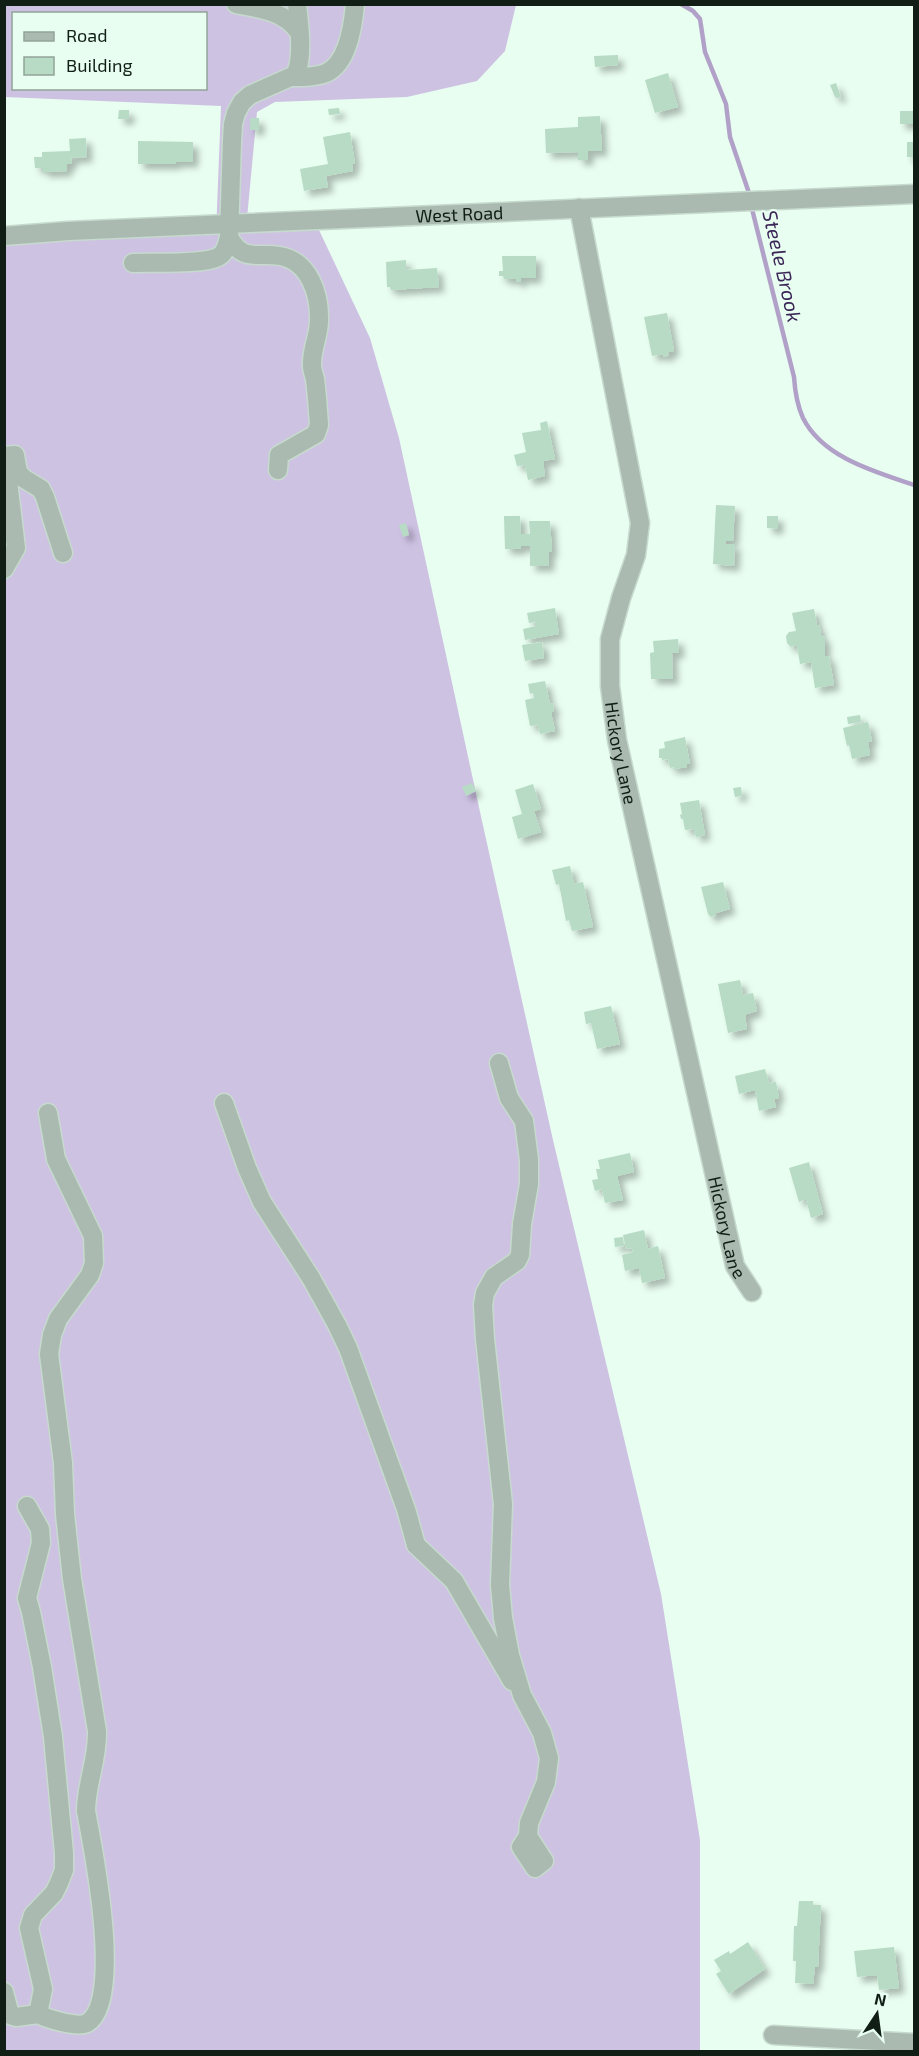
<svg xmlns="http://www.w3.org/2000/svg" width="919" height="2056" viewBox="0 0 919 2056" font-family="'Exo 2',sans-serif">
  <style>
    .grass { fill: #cec2e3; fill-rule: evenodd }
    .lines { fill: none; stroke-linecap: round; stroke-linejoin: round }
    .stream { stroke: #b1a1c9; stroke-width: 4.5 }
    .building { fill: #b7dbc4; filter: url(#shadow) }
    .minor-casing { stroke: #c6dacd; stroke-width: 21 }
    .minor { stroke: #aabab0; stroke-width: 18 }
    .labels { text-anchor: middle; dominant-baseline: central; stroke-width: 4.5; stroke-linejoin: round; paint-order: stroke }
    .street-label { font-size: 18px; fill: #111e16; stroke: #e8fef0 }
    .water-label { font-size: 20px; font-style: italic; fill: #3c2658; stroke: #e8fef0 }
  </style>
  <defs>
    <filter id="shadow"><feDropShadow dx="5.5" dy="5.5" stdDeviation="3" flood-color="#0004"/></filter>
  </defs>
  <rect width="100%" height="100%" fill="#e8fef0"/>
  <path class="grass" d="M 5,5 L 516,5 L 505,51 L 477,81 L 407,97 L 275,102 L 257,112 L 246,229 L 319,230 L 370,338 L 399,438 L 482,821 L 553,1140 L 661,1594 L 700,1840 L 700,2051 L 5,2051 L 4,243 L 216,234 L 221,106 L 5,97 ZM 14,14 L 206,14 L 206,88 L 14,88 Z"/>
  <g class="lines">
    <path class="stream" d="M 681,4 L 693,11 L 700,19 L 705,52 L 726,104 L 730,137 L 750,196
      M 751,205 L 794,377 C 795,392 797,405 803,418 C 823,458 876,472 914,485"/>
  </g>
  <path class="building" d="M 618,55 L 618,65 L 595,67 L 594,56 Z
    M 668,73 L 678,107 L 655,113 L 645,80 Z
    M 836,83 L 841,97 L 837,98 L 835,97 L 830,85 Z
    M 339,108 L 340,114 L 329,115 L 328,109 Z
    M 119,110 L 129,110 L 129,119 L 118,119 Z
    M 900,111 L 914,111 L 914,124 L 900,124 Z
    M 600,116 L 602,151 L 588,151 L 588,160 L 578,160 L 578,152 L 546,153 L 545,129 L 578,127 L 578,117 Z
    M 250,118 L 259,118 L 259,130 L 250,130 Z
    M 350,132 L 355,164 L 352,164 L 353,171 L 326,176 L 328,187 L 304,191 L 300,169 L 328,164 L 323,137 Z
    M 86,138 L 87,157 L 71,158 L 72,164 L 67,164 L 67,171 L 43,172 L 43,168 L 35,168 L 34,157 L 42,157 L 42,152 L 70,151 L 69,139 Z
    M 138,141 L 193,142 L 193,162 L 176,162 L 175,164 L 138,164 Z
    M 907,142 L 914,142 L 914,157 L 907,157 Z
    M 502,256 L 536,256 L 536,278 L 521,278 L 521,282 L 516,282 L 516,279 L 504,279 L 503,276 L 499,276 L 499,271 L 503,271 Z
    M 406,260 L 406,270 L 437,268 L 439,287 L 391,290 L 390,287 L 387,287 L 386,262 Z
    M 667,313 L 674,351 L 668,352 L 669,355 L 664,357 L 663,354 L 652,356 L 644,317 Z
    M 547,421 L 555,459 L 543,461 L 545,476 L 528,480 L 525,465 L 517,466 L 514,455 L 526,452 L 522,433 L 541,430 L 540,423 Z
    M 716,505 L 735,506 L 733,541 L 726,541 L 725,544 L 735,544 L 734,566 L 713,564 Z
    M 504,516 L 520,516 L 521,534 L 530,534 L 529,521 L 550,521 L 552,552 L 549,552 L 549,566 L 530,566 L 530,546 L 521,546 L 521,549 L 505,549 Z
    M 767,516 L 778,516 L 778,529 L 767,528 Z
    M 406,523 L 409,535 L 403,537 L 399,525 Z
    M 555,608 L 559,634 L 525,640 L 523,629 L 536,626 L 536,622 L 529,623 L 527,613 Z
    M 814,609 L 817,625 L 819,625 L 821,634 L 819,634 L 825,638 L 825,656 L 829,656 L 834,685 L 815,688 L 811,662 L 800,664 L 797,645 L 791,647 L 787,643 L 786,636 L 789,632 L 796,631 L 792,613 Z
    M 678,639 L 679,653 L 672,653 L 673,679 L 651,679 L 650,653 L 654,652 L 653,641 Z
    M 542,642 L 544,658 L 525,661 L 522,645 Z
    M 545,681 L 550,704 L 553,703 L 554,712 L 551,712 L 555,731 L 540,734 L 538,725 L 530,726 L 525,700 L 534,698 L 533,693 L 530,694 L 528,684 Z
    M 860,715 L 861,722 L 848,724 L 847,717 Z
    M 868,722 L 872,741 L 868,742 L 870,755 L 852,759 L 849,745 L 847,746 L 843,728 Z
    M 685,737 L 690,764 L 687,764 L 687,767 L 674,769 L 674,767 L 670,768 L 668,759 L 662,760 L 662,758 L 659,758 L 659,749 L 665,748 L 664,742 Z
    M 472,783 L 476,791 L 466,796 L 462,787 Z
    M 533,784 L 541,809 L 534,811 L 541,832 L 518,839 L 512,817 L 522,814 L 515,790 Z
    M 741,787 L 742,796 L 735,797 L 733,788 Z
    M 699,800 L 705,835 L 696,837 L 694,829 L 685,830 L 683,819 L 681,819 L 680,815 L 682,814 L 680,803 Z
    M 570,866 L 574,884 L 583,882 L 593,927 L 572,931 L 569,920 L 566,921 L 559,884 L 556,885 L 552,870 Z
    M 723,882 L 730,909 L 716,913 L 716,915 L 711,917 L 708,914 L 701,887 Z
    M 740,980 L 743,995 L 753,993 L 757,1011 L 747,1014 L 745,1016 L 747,1029 L 728,1033 L 718,984 Z
    M 611,1006 L 620,1044 L 597,1049 L 591,1023 L 586,1024 L 584,1012 Z
    M 765,1069 L 769,1083 L 776,1082 L 779,1098 L 774,1099 L 776,1107 L 759,1111 L 755,1090 L 739,1094 L 735,1076 Z
    M 630,1153 L 634,1172 L 617,1176 L 623,1200 L 605,1203 L 602,1189 L 595,1191 L 592,1180 L 598,1179 L 596,1169 L 600,1169 L 598,1160 Z
    M 809,1162 L 823,1214 L 811,1218 L 806,1199 L 799,1202 L 789,1168 Z
    M 644,1230 L 648,1249 L 658,1246 L 665,1278 L 642,1283 L 639,1268 L 625,1271 L 622,1255 L 633,1252 L 632,1248 L 626,1249 L 623,1235 Z
    M 623,1237 L 624,1246 L 615,1247 L 614,1238 Z
    M 799,1901 L 813,1901 L 813,1905 L 821,1905 L 818,1967 L 815,1967 L 813,1984 L 795,1983 L 796,1961 L 793,1961 L 794,1926 L 797,1926 Z
    M 748,1942 L 765,1969 L 729,1994 L 716,1974 L 721,1971 L 714,1960 L 729,1951 L 730,1954 Z
    M 894,1947 L 899,1988 L 879,1990 L 877,1975 L 857,1977 L 854,1951 Z"/>
  <g class="lines">
    <g class="minor-casing">
      <g id="minor">
        <path d="M 236,4 C 259,9 283,10 298,31"/>
        <path d="M 293,77 C 304,77 316,77 326,73 C 348,63 353,26 355,4"/>
        <path id="s1" d="M 579,208 L 640,523 L 636,555 L 621,598 L 610,639 L 610,686 L 617,740 L 735,1266 L 752,1292"/>
        <path id="s2" d="M 4,236 L 68,231 L 914,194"/>
        <path d="M 229,237 C 243,263 257,252 280,256 C 309,261 320,294 319,321 C 319,336 311,350 312,366 C 312,370 314,375 315,379 C 317,394 318,410 319,425 L 316,434 L 279,455 L 278,470"/>
        <path d="M 133,263 C 152,262 203,265 218,257 C 226,253 227,244 229,237 L 232,141 L 233,124 L 236,113 L 242,102 L 250,95 L 295,75 C 304,59 299,23 297,4"/>
        <path d="M 4,569 L 16,548 L 5,456 L 15,455 L 18,472 L 23,478 L 41,489 L 45,497 L 63,553"/>
        <path d="M 499,1063 L 509,1098 L 524,1121 L 529,1160 L 529,1184 L 522,1224 L 520,1255 L 517,1261 L 494,1277 L 485,1293 L 483,1305 L 485,1339 L 503,1504 L 500,1585 L 503,1618 L 510,1655 L 522,1695 L 542,1733 L 549,1758 L 546,1782 L 529,1823 L 528,1836 L 521,1847 L 535,1868 L 544,1861 L 528,1836"/>
        <path d="M 224,1103 L 247,1168 L 262,1202 L 311,1278 L 337,1325 L 348,1348 L 406,1509 L 416,1545 L 454,1581 L 512,1681"/>
        <path d="M 4,1992 L 10,2015 L 16,2017 L 38,2014 L 43,1989 L 29,1928 L 33,1915 L 54,1893 L 59,1883 L 64,1870 L 64,1853 L 53,1737 L 42,1667 L 31,1612 L 27,1598 L 41,1543 L 40,1529 L 27,1506"/>
        <path d="M 38,2014 C 48,2019 77,2028 87,2023 C 124,2002 93,1848 86,1811 C 86,1784 98,1759 97,1731 L 72,1579 L 65,1514 L 63,1463 L 49,1354 L 52,1335 L 58,1319 L 90,1275 L 94,1263 L 93,1236 L 56,1159 L 48,1113"/>
        <path d="M 773,2035 L 914,2043"/>
      </g>
    </g>
    <use href="#minor" class="minor"/>
  </g>
  <g class="labels">
    <g class="street-label">
      <text stroke="none"><textPath href="#s2" startOffset="456">West Road</textPath></text>
      <text stroke="none"><textPath href="#s1" startOffset="556">Hickory Lane</textPath></text>
      <text stroke="none"><textPath href="#s1" startOffset="1042">Hickory Lane</textPath></text>
    </g>
    <g class="water-label">
      <text transform="translate(783 266) rotate(77)">Steele Brook</text>
    </g>
  </g>
  <rect width="919" height="2056" fill="none" stroke="#111e16" stroke-width="12"/>
  <rect x="12" y="12" width="195" height="78" fill="#e8fef0" stroke="#92a499" stroke-width="1.5"/>
  <rect x="24" y="32" width="30" height="9" fill="#aabab0" stroke="#92a499" stroke-width="1.5"/>
  <text x="66" y="42" font-size="18" fill="#111e16">Road</text>
  <rect x="24" y="57" width="30" height="18" fill="#b7dbc4" stroke="#92a499" stroke-width="1.5"/>
  <text x="66" y="72" font-size="18" fill="#111e16">Building</text>
  <g transform="translate(877 2014) rotate(13)" stroke="#e8fef0" stroke-width="4.5" paint-order="stroke">
  <path d="M0-4.5L10 22L0 15L-10 22Z" fill="#111e16"/>
  <text y="-9" font-size="16" font-weight="bold" text-anchor="middle" fill="#111e16">N</text>
  </g>
</svg>
